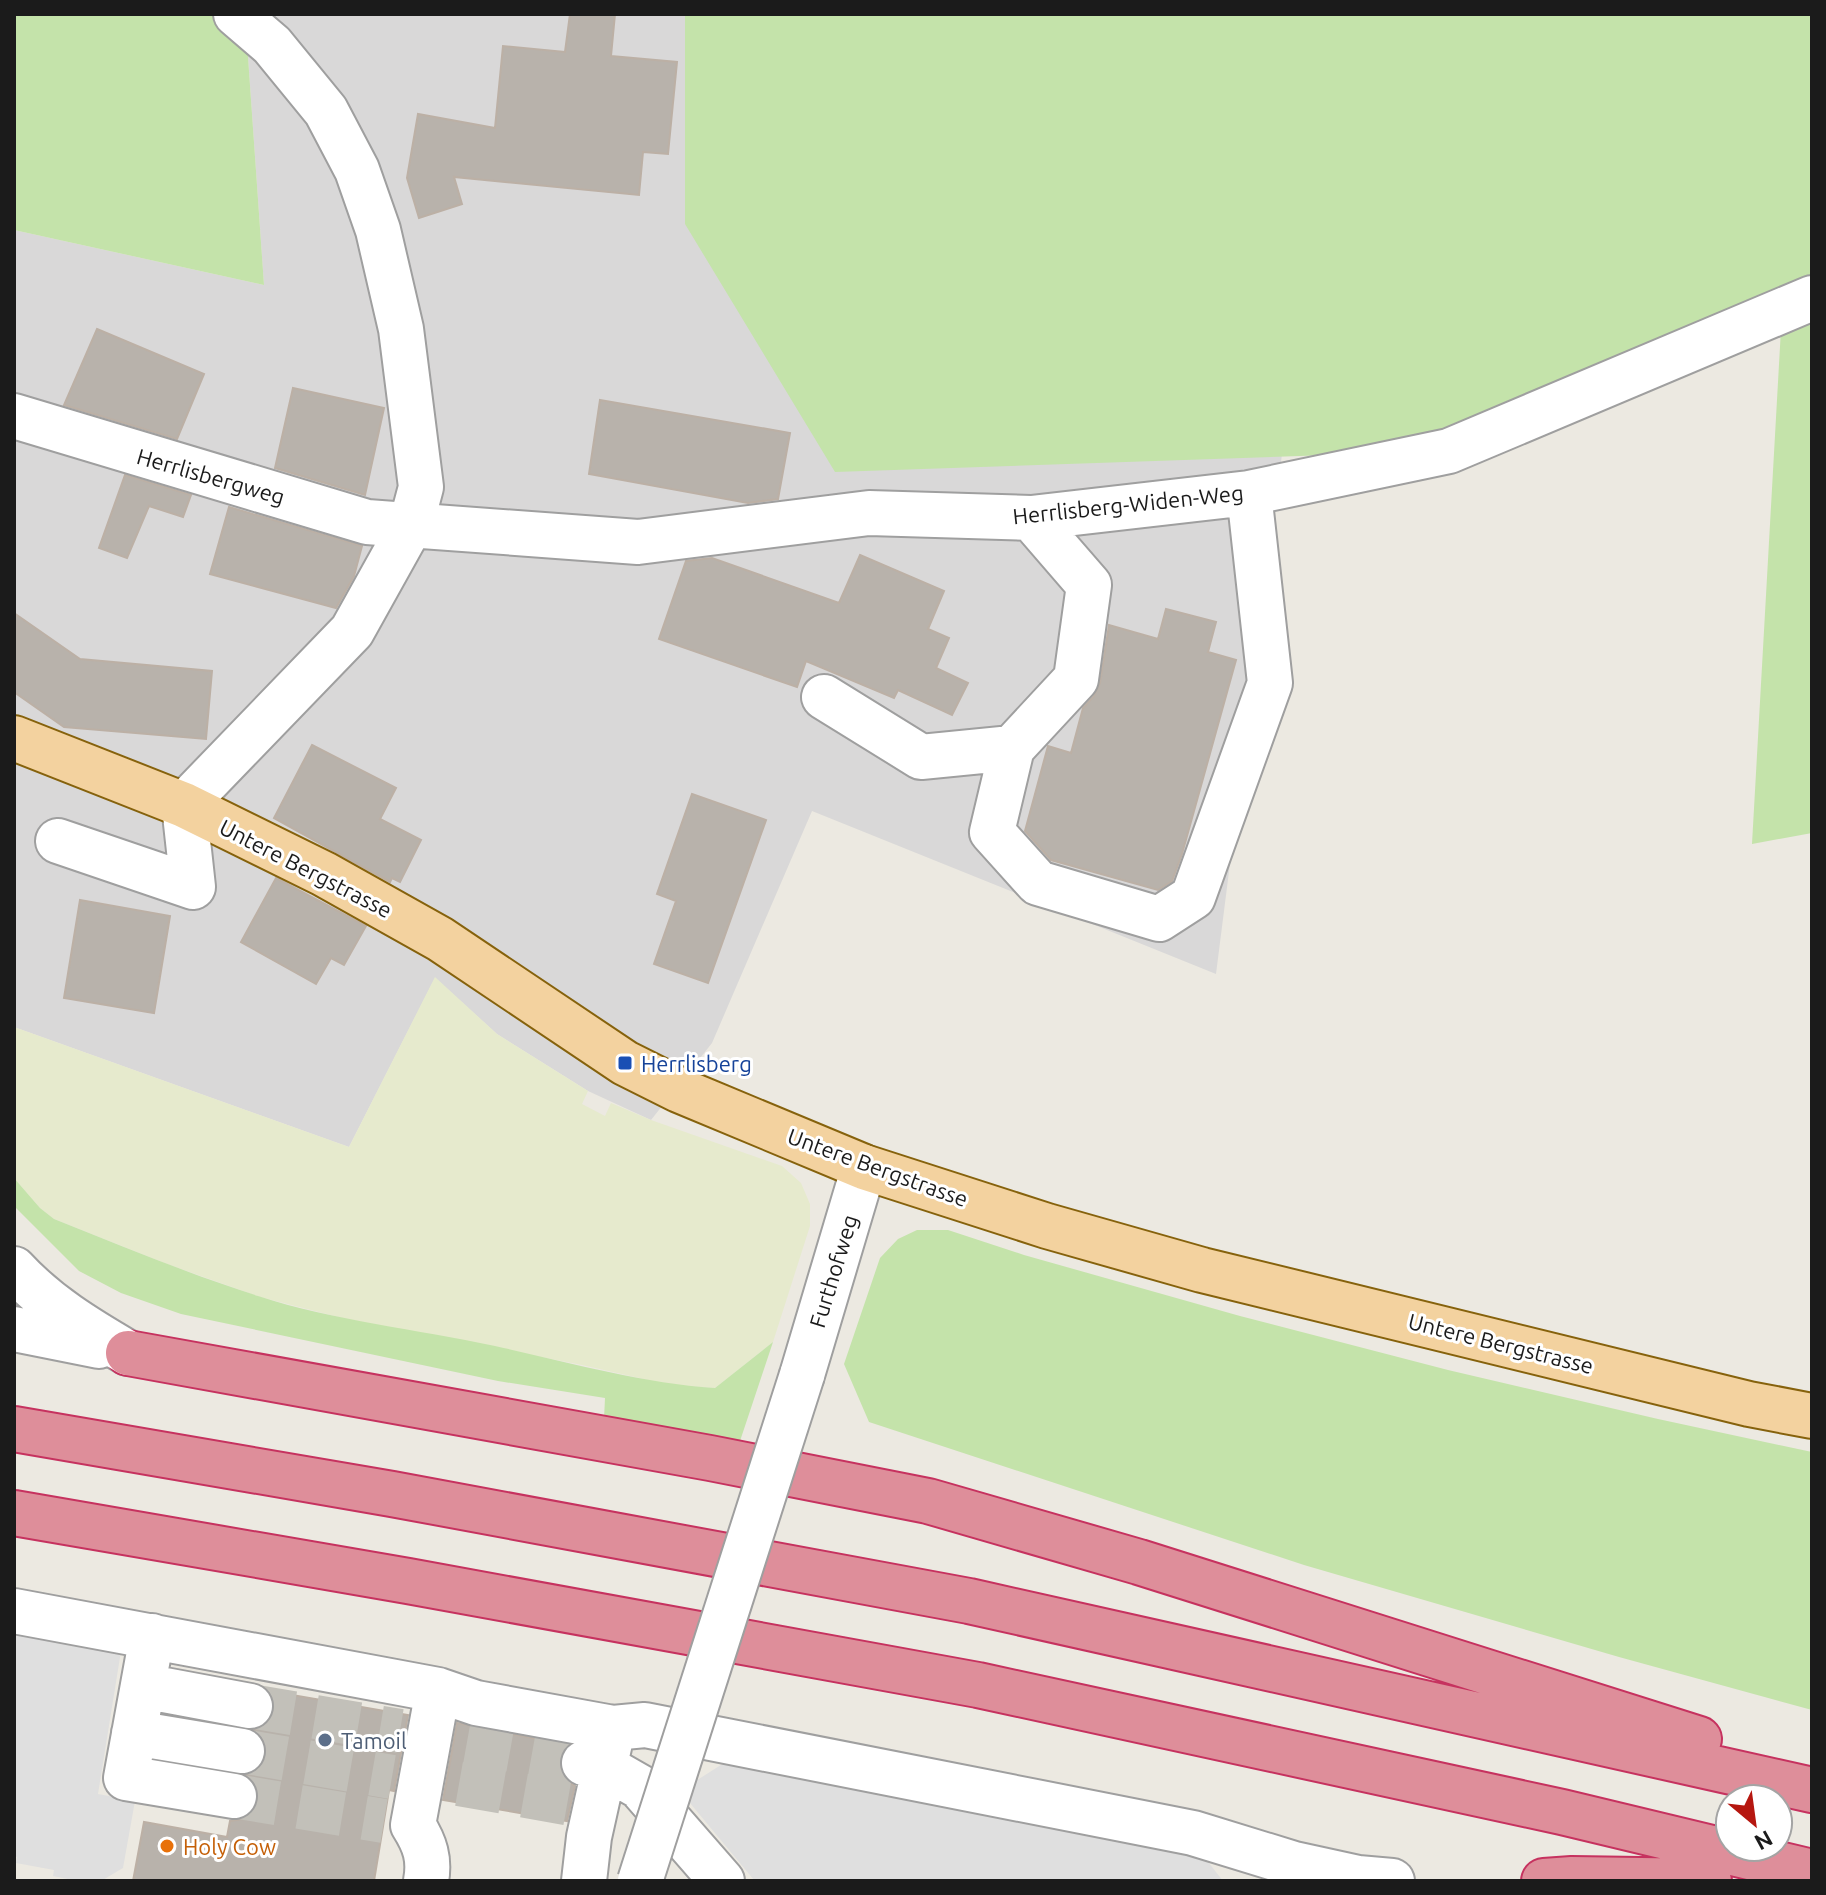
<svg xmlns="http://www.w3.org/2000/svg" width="1826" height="1895" viewBox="0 0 1826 1895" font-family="Ubuntu,sans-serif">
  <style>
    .residential { fill: #d9d8d8 }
    .farmland { fill: #e6eacd }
    .grass { fill: #c4e3aa }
    .parking { fill: #dfdfdf }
    .building { fill: #b8b2ab; stroke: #bcb0a5; stroke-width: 2 }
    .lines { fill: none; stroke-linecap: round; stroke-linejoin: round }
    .minor-tunnel { stroke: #c2c0b9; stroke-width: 44; stroke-dasharray: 44 22; stroke-linecap: butt }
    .minor-casing { stroke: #9f9f9f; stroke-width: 48 }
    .major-casing { stroke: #86620c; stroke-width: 48 }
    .highway-casing { stroke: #c6325f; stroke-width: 48 }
    .minor { stroke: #fff; stroke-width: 44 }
    .major { stroke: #f3d29f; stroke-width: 44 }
    .highway { stroke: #de8e9a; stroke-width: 44 }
    .minor-bridge-casing { stroke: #9f9f9f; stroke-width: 48; stroke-linecap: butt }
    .minor-bridge { stroke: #fff; stroke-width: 44 }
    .transit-dot { fill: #1a4fb4; stroke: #fff; stroke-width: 3 }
    .service-dot { fill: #5c6f8a; stroke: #fff; stroke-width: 3 }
    .food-dot { fill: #e8710a; stroke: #fff; stroke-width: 3 }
    .labels { text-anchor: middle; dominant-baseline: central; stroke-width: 6; stroke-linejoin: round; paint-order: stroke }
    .street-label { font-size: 22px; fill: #1b1b1b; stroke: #fff }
    .transit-label { font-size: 22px; fill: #164399; stroke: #fff; text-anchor: start }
    .service-label { font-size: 22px; fill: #4e5e75; stroke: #fff; text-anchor: start }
    .food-label { font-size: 22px; fill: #c56008; stroke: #fff; text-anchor: start }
  </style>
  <rect width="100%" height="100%" fill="#ece9e1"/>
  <path class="residential" d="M 245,14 L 685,16 L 685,224 L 1283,446 L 1216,974 L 812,811 L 712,1043 L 651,1120 L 588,1091 L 497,1034 L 435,978 L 349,1147 L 14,1027 L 14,230 L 264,285 Z"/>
  <path class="farmland" d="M 435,977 L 497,1034 L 588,1091 L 582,1104 L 605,1116 L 611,1103 L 651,1120 L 782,1166 L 801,1183 L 810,1204 L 810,1226 L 773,1342 L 715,1388 L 670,1385 L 582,1365 L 346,1319 L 260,1297 L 167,1264 L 54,1219 L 40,1208 L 14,1178 L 14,1027 L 349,1147 Z"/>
  <path class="grass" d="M 14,14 L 245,14 L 264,285 L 14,230 Z
    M 677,14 L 1812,14 L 1812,833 L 1752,844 L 1782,311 L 1449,451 L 835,472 L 685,224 L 685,16 Z
    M 14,1178 L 40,1208 L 54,1219 C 122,1246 189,1274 258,1296 C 335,1321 416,1329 495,1346 C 568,1362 641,1383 715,1388 L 773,1342 L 739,1444 L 604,1419 L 605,1398 L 498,1381 L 181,1314 L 121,1293 L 79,1271 L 14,1206 Z
    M 917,1230 L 948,1230 L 1024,1255 L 1240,1316 L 1448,1370 L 1658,1419 L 1812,1452 L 1812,1710 L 1619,1657 L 1304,1565 L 869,1422 L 844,1364 L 880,1258 L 898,1239 Z"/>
  <path class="parking" d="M 14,1630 L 121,1651 L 98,1794 L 135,1801 L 123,1868 L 101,1881 L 77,1881 L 53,1876 L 54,1870 L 16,1863 L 17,1857 L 14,1856 Z
    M 724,1763 L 1205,1858 L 1223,1881 L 754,1880 L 680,1791 Z"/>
  <path class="building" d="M 570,14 L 615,14 L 611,56 L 677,62 L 668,154 L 643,152 L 639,195 L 454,177 L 462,204 L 419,218 L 407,178 L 418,114 L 495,128 L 503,46 L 565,52 Z
    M 97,329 L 204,374 L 177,439 L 64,405 Z
    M 293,388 L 384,408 L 365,495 L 275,468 Z
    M 600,400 L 790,433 L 778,499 L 748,503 L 589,474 Z
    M 125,475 L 191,495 L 183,517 L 149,506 L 127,558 L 99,548 Z
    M 229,507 L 362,546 L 354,576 L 336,608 L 210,574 Z
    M 860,555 L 944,591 L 928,629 L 949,638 L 936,668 L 968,683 L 952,715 L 898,690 L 894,698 L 806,661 L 797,687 L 659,639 L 686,561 L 712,558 L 839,603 Z
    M 1166,609 L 1216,622 L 1208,652 L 1236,660 L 1182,854 L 1172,881 L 1158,890 L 1051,860 L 1025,831 L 1048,746 L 1071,753 L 1083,708 L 1094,696 L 1100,683 L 1109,625 L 1158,639 Z
    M 14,613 L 80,659 L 212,671 L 206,739 L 64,727 L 14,692 Z
    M 312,745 L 396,788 L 380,819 L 421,840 L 400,882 L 392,878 L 390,882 L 274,818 Z
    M 692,794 L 766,820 L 708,983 L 654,964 L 676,901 L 657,894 Z
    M 276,878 L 366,926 L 344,965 L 331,958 L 316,984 L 241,942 Z
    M 80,900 L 170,916 L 154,1013 L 64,998 Z
    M 269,1691 L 408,1715 L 394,1791 L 389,1790 L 374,1881 L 133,1881 L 144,1822 L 227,1837 L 230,1821 L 243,1819 L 254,1811 L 258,1801 L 258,1788 L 246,1775 L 261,1767 L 266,1756 L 265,1742 L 254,1730 L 268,1723 L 274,1711 L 274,1698 Z
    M 457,1723 L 567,1745 L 559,1759 L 561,1772 L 567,1781 L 575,1786 L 567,1821 L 443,1800 Z"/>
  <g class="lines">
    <path class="minor-tunnel" d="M 250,1706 L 400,1731
      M 467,1742 L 584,1763
      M 242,1751 L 392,1777
      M 459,1784 L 577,1805
      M 234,1796 L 384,1821"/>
    <g class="minor-casing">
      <path id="minor" d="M 14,416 L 367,522 L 638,542 L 869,513 L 1031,518 L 1249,493 L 1449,451 L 1812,298
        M 824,697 L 921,757 L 1012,748 L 1076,679 L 1089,585 L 1031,518
        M 1012,748 L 992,832 L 1038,883 L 1159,919 L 1193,897 L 1270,683 L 1249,493
        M 58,841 L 193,887 L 184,805 L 352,631 L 411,525 L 421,487 L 401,329 L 378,230 L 357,170 L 326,111 L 272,45 L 236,14
        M 14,1269 C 47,1305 87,1329 128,1353
        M 14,1329 L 99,1346
        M 802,1375 L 864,1167
        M 14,1611 L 438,1690 L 476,1703 L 613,1728 L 645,1725 L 1193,1833 L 1294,1864 L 1358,1878 L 1392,1881
        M 152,1636 L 126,1778 L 234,1796
        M 143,1686 L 250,1706
        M 134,1733 L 242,1751
        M 584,1763 L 605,1767 L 640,1787 L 722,1881
        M 426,1881 C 430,1859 425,1844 413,1825 L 438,1690
        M 584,1881 L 589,1837 L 611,1738"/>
    </g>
    <g class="major-casing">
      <path id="major" d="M 14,738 L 184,805 L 324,874 L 440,939 L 625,1063 L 679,1090 L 864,1167 L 1047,1226 L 1202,1270 L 1749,1404 L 1812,1416"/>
    </g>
    <g class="highway-casing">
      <path id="highway" d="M 128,1353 L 710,1458 L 928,1501 L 1139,1562 L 1699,1739
        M 14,1429 L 392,1494 L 969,1601 L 1812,1790
        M 14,1513 L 408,1581 L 978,1685 L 1562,1812 L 1812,1872
        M 1544,1881 L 1572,1879 L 1709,1881"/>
    </g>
    <use href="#minor" class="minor"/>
    <use href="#major" class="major"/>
    <use href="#highway" class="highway"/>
    <g class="minor-bridge-casing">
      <path id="minor-bridge" d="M 640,1881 L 802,1375"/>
    </g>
    <use href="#minor-bridge" class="minor-bridge"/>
  </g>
  <rect class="transit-dot" x="617" y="1055" width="16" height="16" rx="4"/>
  <circle class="service-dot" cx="325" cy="1740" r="8"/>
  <circle class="food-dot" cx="167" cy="1846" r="8"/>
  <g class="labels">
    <g class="street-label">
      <text transform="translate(211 476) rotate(16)">Herrlisbergweg</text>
      <text transform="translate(1128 504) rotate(-6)">Herrlisberg-Widen-Weg</text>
      <text transform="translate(306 868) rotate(27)">Untere Bergstrasse</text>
      <text transform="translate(878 1167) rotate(20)">Untere Bergstrasse</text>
      <text transform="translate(833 1271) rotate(-73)">Furthofweg</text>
      <text transform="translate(1501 1343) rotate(14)">Untere Bergstrasse</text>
    </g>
    <g class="transit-label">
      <text x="641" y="1063">Herrlisberg</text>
    </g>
    <g class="service-label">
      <text x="341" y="1740">Tamoil</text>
    </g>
    <g class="food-label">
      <text x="183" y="1846">Holy Cow</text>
    </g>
  </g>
  <rect width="1826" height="1895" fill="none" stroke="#1b1b1b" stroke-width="32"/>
  <g transform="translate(1754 1823) rotate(151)"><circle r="38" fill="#ffffff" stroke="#a4a4a4" stroke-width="2"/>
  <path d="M0-6L14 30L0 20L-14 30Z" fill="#b61710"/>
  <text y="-12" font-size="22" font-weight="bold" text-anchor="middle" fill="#1b1b1b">N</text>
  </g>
</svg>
